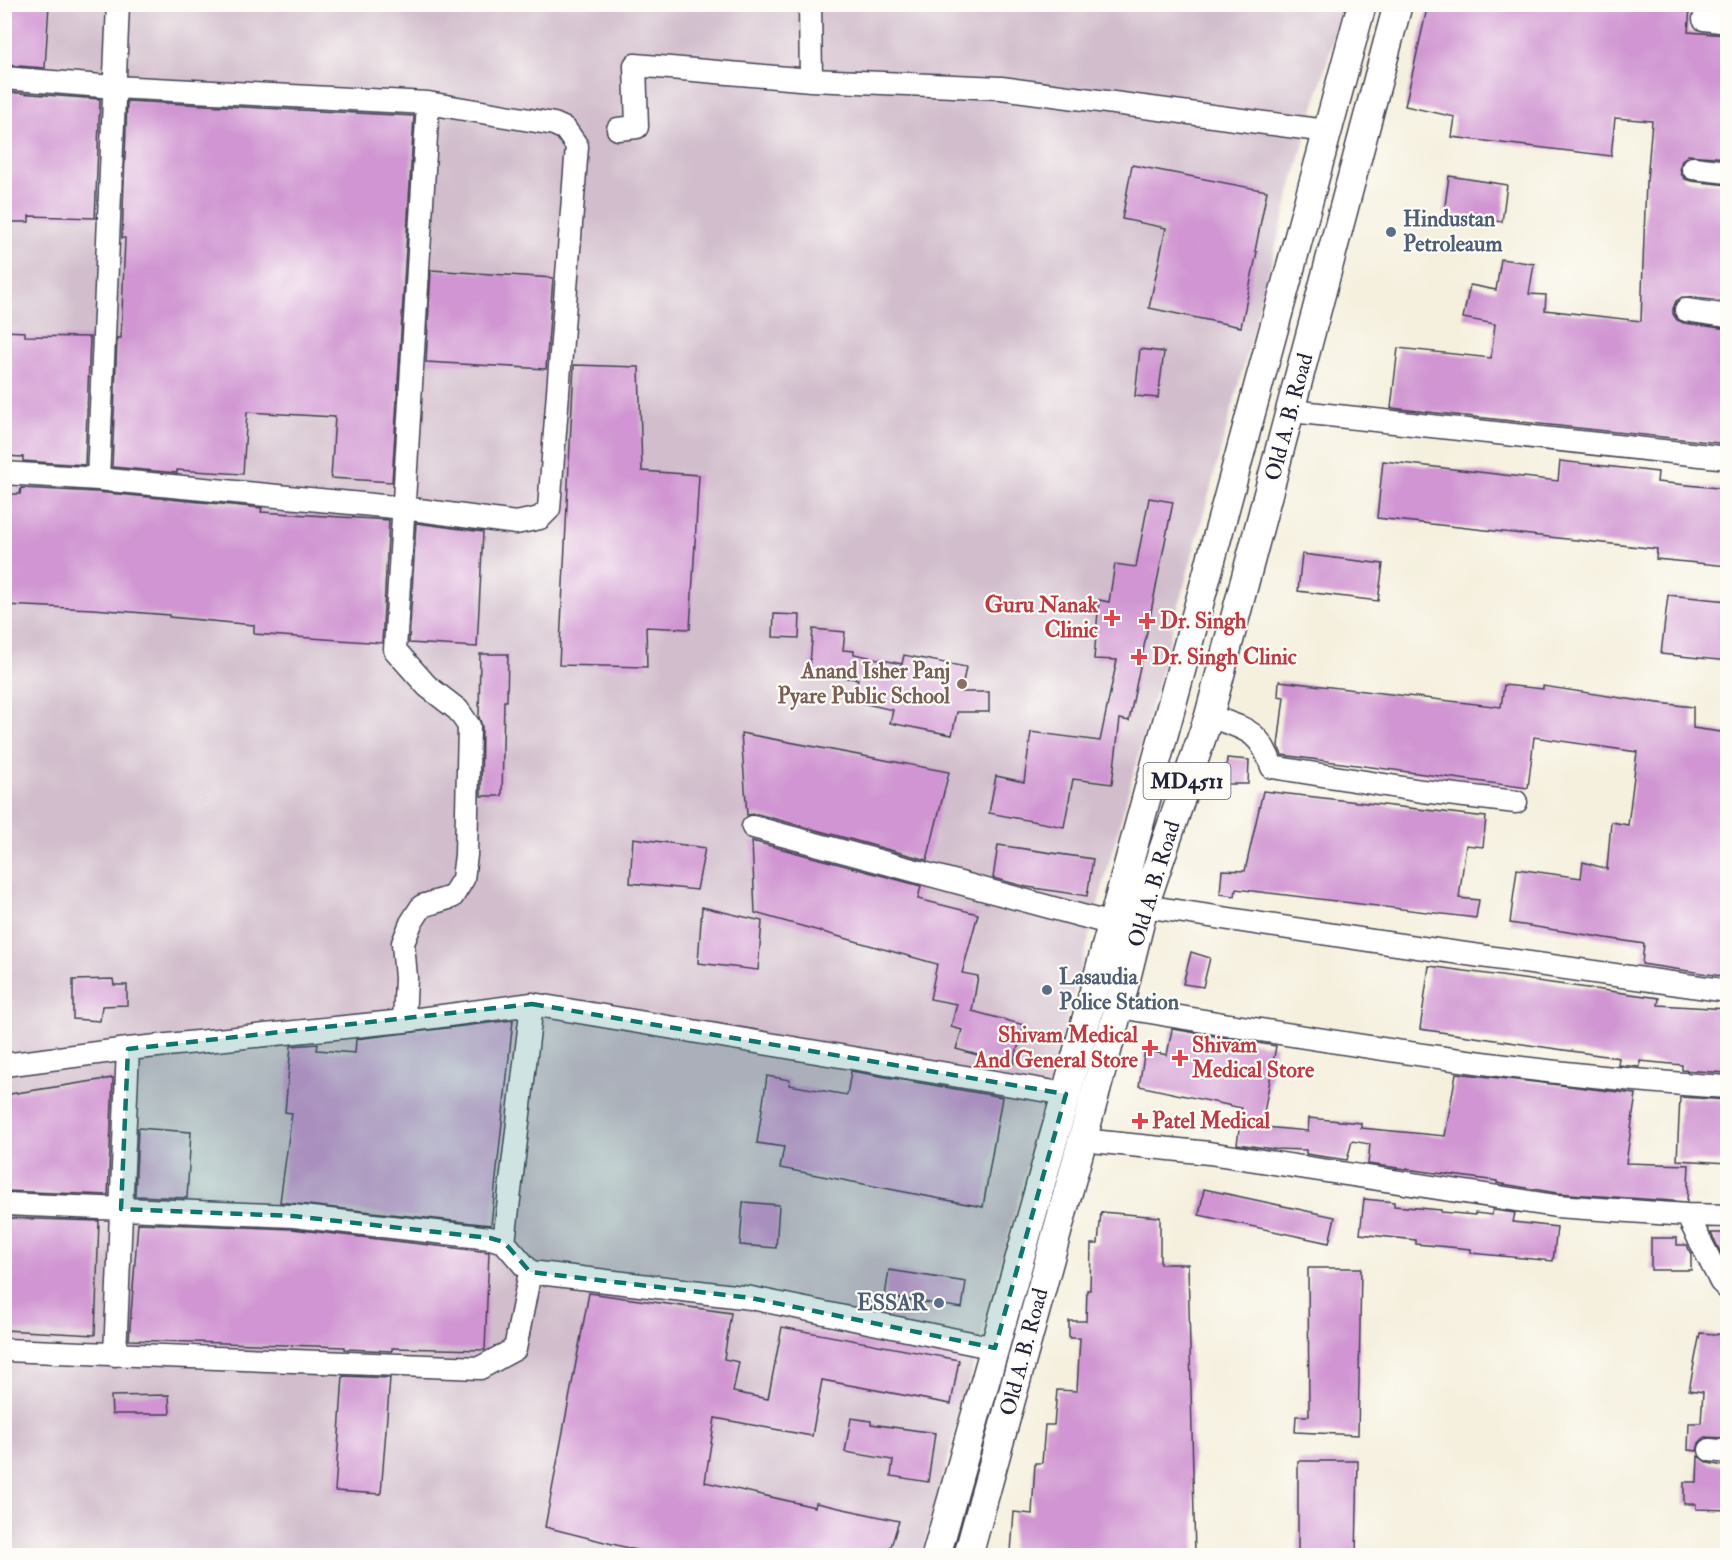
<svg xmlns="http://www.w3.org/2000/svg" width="1732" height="1560" viewBox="0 0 1732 1560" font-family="'IM FELL Double Pica',serif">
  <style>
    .industrial { fill: #d1bdcc }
    .building { fill: #d095d2 }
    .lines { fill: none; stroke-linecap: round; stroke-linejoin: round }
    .minor-casing { stroke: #424153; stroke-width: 25 }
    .major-casing { stroke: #424153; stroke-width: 31 }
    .minor { stroke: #fff; stroke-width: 22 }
    .major { stroke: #fff; stroke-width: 28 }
    .marked { fill: #0f766e; fill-opacity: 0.2; stroke: #0f766e; stroke-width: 4.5; stroke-dasharray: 12 8; stroke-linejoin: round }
    .service-dot { fill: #5c6f8a; stroke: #fdfcf7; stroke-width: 2 }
    .health-dot { fill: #e0444e; stroke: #fdfcf7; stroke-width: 2 }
    .education-dot { fill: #8d6e63; stroke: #fdfcf7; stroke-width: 2 }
    .labels { text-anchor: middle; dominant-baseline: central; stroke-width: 4.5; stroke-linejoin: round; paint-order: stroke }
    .shield { fill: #fdfcf7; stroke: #646373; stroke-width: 1.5 }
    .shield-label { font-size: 21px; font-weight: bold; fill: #22223b }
    .service-label { font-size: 22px; font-weight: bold; fill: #4e5e75; stroke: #fdfcf7; text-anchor: start }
    .street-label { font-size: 22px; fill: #22223b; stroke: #fdfcf7 }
    .health-label { font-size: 22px; font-weight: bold; fill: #be3a42; stroke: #fdfcf7; text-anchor: start }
    .education-label { font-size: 22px; font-weight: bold; fill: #785e54; stroke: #fdfcf7; text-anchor: end }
  </style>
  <rect width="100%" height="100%" fill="#fdfcf7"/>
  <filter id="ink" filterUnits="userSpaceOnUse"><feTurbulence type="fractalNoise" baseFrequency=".0167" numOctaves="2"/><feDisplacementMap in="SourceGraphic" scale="12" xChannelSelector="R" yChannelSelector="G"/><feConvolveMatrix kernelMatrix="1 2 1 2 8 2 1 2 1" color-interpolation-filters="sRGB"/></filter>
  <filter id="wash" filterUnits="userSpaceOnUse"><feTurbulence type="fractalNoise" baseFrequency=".008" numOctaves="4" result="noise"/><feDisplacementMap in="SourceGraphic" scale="24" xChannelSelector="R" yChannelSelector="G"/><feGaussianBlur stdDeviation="1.35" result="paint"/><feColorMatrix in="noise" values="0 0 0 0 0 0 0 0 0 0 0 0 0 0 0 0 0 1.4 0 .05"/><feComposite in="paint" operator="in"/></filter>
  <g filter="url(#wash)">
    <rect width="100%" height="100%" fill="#f5f0de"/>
    <path class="industrial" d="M 5,5 L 1343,5 L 1302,150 L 922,1555 L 5,1556 Z"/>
    <g id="blocks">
      <path class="building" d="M 4,4 L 49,4 L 45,68 L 4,65 Z
        M 1428,4 L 1658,4 L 1690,8 L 1688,32 L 1728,35 L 1728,158 L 1688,155 L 1682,160 L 1680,167 L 1681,174 L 1685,179 L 1691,181 L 1728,185 L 1728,302 L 1687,297 L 1682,297 L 1676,301 L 1673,309 L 1673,314 L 1677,320 L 1684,323 L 1728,329 L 1728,444 L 1391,408 L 1398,348 L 1491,358 L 1495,324 L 1463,318 L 1470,285 L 1496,290 L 1501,259 L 1534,264 L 1529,294 L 1546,295 L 1545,310 L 1641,321 L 1646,181 L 1647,181 L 1652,121 L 1615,118 L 1611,156 L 1452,137 L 1455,117 L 1405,106 Z
        M 4,92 L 100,99 L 95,218 L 29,216 L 29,222 L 4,222 Z
        M 127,101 L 414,116 L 392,482 L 331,478 L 335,417 L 247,412 L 243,474 L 177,470 L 177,473 L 112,467 L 117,338 L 121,338 L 125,238 L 122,238 Z
        M 1132,165 L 1267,191 L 1255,251 L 1257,252 L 1241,327 L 1149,308 L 1166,228 L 1122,219 Z
        M 1449,176 L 1507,185 L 1502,222 L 1444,213 Z
        M 431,270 L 553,278 L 546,369 L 426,362 Z
        M 4,331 L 25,332 L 25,336 L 90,337 L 85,465 L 23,461 L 23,457 L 4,456 Z
        M 1140,349 L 1164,352 L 1158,398 L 1135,396 Z
        M 574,365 L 639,367 L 642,471 L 699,475 L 690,629 L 646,627 L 647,667 L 559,665 Z
        M 1383,461 L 1558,481 L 1560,461 L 1658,472 L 1657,482 L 1728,489 L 1728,566 L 1656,559 L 1657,549 L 1377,518 Z
        M 21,488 L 97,492 L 262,508 L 261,512 L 389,520 L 382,643 L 254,634 L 254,625 L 169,617 L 169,615 L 93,609 L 4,605 L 4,494 L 20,494 Z
        M 1149,498 L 1173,502 L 1129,721 L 1120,719 L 1112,784 L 1073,779 L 1064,827 L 989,813 L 996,776 L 1024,782 L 1031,732 L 1100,741 L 1117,660 L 1094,659 L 1099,600 L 1109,602 L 1115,564 L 1136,567 Z
        M 416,523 L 483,532 L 477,647 L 409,643 Z
        M 1302,554 L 1383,564 L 1378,601 L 1298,591 Z
        M 1668,595 L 1728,601 L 1728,661 L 1661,654 Z
        M 774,614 L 800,615 L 799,638 L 773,637 Z
        M 813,629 L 845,632 L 843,650 L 854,651 L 854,654 L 902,664 L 904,655 L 966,667 L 961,692 L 989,692 L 989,712 L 957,712 L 952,735 L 890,723 L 893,710 L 853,701 L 858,679 L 809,675 Z
        M 480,654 L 508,654 L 507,701 L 504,701 L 502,796 L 481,796 L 482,726 L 479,717 Z
        M 1279,681 L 1501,707 L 1504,685 L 1543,689 L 1543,686 L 1641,701 L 1693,707 L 1693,728 L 1728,733 L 1728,977 L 1642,964 L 1644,944 L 1510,923 L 1517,869 L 1581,878 L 1583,862 L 1607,869 L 1611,822 L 1628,825 L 1637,752 L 1534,737 L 1528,788 L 1282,755 L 1278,746 L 1284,697 L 1278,696 Z
        M 741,733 L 949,772 L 927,860 L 757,814 L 747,815 Z
        M 1227,758 L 1249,760 L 1248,784 L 1225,784 Z
        M 1263,791 L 1486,817 L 1483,847 L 1466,845 L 1459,898 L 1479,900 L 1476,918 L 1236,889 L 1235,896 L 1220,894 L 1222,870 L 1245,871 Z
        M 633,838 L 705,848 L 697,890 L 630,883 Z
        M 752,841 L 921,886 L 918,899 L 978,914 L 962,973 L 978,976 L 972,1011 L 1024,1025 L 1013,1065 L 956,1049 L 962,1030 L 951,1027 L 957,1004 L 930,999 L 937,964 L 755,913 Z
        M 998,845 L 1093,859 L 1087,896 L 1027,887 L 993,878 Z
        M 702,907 L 762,921 L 758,970 L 698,963 Z
        M 1191,952 L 1210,958 L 1203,987 L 1183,984 Z
        M 1429,966 L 1659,998 L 1658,1005 L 1728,1009 L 1728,1073 L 1682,1070 L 1682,1065 L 1640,1061 L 1640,1067 L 1618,1065 L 1619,1058 L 1420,1029 Z
        M 113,979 L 114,985 L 127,985 L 127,1005 L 102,1006 L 100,1021 L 73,1019 L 73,980 Z
        M 513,1020 L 491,1225 L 280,1202 L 292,1113 L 285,1112 L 291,1046 L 318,1044 L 317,1050 L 355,1053 L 356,1039 Z
        M 1172,1029 L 1276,1046 L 1262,1124 L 1265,1125 L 1264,1127 L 1308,1131 L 1309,1118 L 1361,1123 L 1361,1128 L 1445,1136 L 1456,1073 L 1636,1094 L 1626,1163 L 1689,1165 L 1687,1202 L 1557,1193 L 1497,1183 L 1497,1181 L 1368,1164 L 1370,1144 L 1352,1141 L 1347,1160 L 1306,1154 L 1306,1150 L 1274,1149 L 1237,1144 L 1242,1108 L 1139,1086 L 1145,1050 L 1167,1055 Z
        M 851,1071 L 1002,1097 L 983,1207 L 780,1168 L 784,1147 L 757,1143 L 767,1076 L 790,1080 L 789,1085 L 847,1095 Z
        M 113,1078 L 108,1195 L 4,1191 L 4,1095 Z
        M 1680,1097 L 1728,1100 L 1728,1163 L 1677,1160 Z
        M 138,1128 L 191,1132 L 187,1198 L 135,1196 Z
        M 1204,1189 L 1335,1217 L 1329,1243 L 1199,1215 Z
        M 1364,1199 L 1394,1202 L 1394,1206 L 1441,1210 L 1441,1212 L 1475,1215 L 1475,1213 L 1492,1215 L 1493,1210 L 1515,1213 L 1513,1222 L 1557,1227 L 1553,1261 L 1471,1253 L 1471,1249 L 1416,1244 L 1416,1240 L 1360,1234 Z
        M 743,1202 L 779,1205 L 776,1248 L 740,1245 Z
        M 1101,1212 L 1160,1217 L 1160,1264 L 1188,1264 L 1195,1556 L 1060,1556 L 1011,1552 L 1014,1512 L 1032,1514 L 1035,1463 L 1042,1463 L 1045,1425 L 1054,1425 L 1057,1390 L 1077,1391 L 1080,1338 L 1069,1338 L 1069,1321 L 1086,1321 L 1087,1290 L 1090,1290 L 1091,1244 L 1098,1244 Z
        M 4,1218 L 99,1221 L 95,1335 L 4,1330 Z
        M 138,1223 L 292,1229 L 489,1252 L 485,1350 L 392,1348 L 392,1351 L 345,1349 L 345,1347 L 129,1340 Z
        M 1711,1233 L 1728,1233 L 1728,1257 L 1723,1257 Z
        M 1651,1238 L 1677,1238 L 1677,1245 L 1687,1245 L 1691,1254 L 1691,1270 L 1651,1270 Z
        M 1308,1268 L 1361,1268 L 1358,1435 L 1295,1432 L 1296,1416 L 1309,1416 Z
        M 889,1270 L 966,1282 L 962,1308 L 885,1296 Z
        M 589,1293 L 731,1313 L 724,1359 L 739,1362 L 733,1392 L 768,1399 L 782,1327 L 959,1360 L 951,1404 L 822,1380 L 812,1436 L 715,1418 L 705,1482 L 815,1507 L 816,1503 L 899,1521 L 888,1556 L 660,1556 L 545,1527 Z
        M 1700,1333 L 1728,1335 L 1726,1438 L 1705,1437 L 1699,1443 L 1697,1451 L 1688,1450 L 1689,1423 L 1701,1423 L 1703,1392 L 1689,1390 Z
        M 343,1376 L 390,1378 L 381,1494 L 335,1491 Z
        M 169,1395 L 170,1414 L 112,1414 L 111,1396 Z
        M 851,1418 L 871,1421 L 871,1424 L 935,1433 L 928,1482 L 891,1476 L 893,1460 L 845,1452 Z
        M 1698,1456 L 1708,1463 L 1728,1467 L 1728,1510 L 1696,1509 L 1696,1504 L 1684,1504 L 1684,1482 L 1697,1482 Z
        M 1298,1461 L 1358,1461 L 1356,1556 L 1298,1556 Z"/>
    </g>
  </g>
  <g filter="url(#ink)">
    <use href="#blocks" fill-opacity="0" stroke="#424153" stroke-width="1.5"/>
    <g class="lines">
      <g class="minor-casing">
        <path id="minor" d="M 810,4 L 811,80
          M 1704,19 L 1728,22
          M 4,78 L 114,87 L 428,103 L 554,124 L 565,129 L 577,146 L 549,509 L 540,518 L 516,523 L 404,508 L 98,479 L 4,473
          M 618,129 L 637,127 L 635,65 L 811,80 L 1001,88 L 1326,131
          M 1693,168 L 1728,172
          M 1686,310 L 1728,316
          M 1291,411 L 1728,458
          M 98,479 L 118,4
          M 1209,716 C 1244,729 1259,728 1272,767 L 1422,791 L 1516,802
          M 753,827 L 1112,924
          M 1144,906 L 1374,941 L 1728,991
          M 1119,1007 C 1321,1040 1523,1075 1728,1087
          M 404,1021 L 406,978 L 403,943 L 411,923 L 422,906 L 452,897 L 463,879 L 466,855 L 469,726 L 458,710 L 427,686 L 395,650 L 428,103
          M 4,1065 L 128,1049 L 404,1021 L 532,1004 L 1066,1094
          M 1082,1140 L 1209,1153 L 1556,1206 L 1687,1215 L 1728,1216
          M 4,1204 L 293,1216 L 490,1238 L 504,1242 L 530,1272 L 751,1298 L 995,1348
          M 1687,1215 L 1721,1282 L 1728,1289
          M 504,1242 L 532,1004
          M 4,1350 L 480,1368 L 515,1349 L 530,1272
          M 115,1355 L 128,1049
          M 1710,1450 L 1728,1452"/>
      </g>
      <g class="major-casing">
        <path id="major" d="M 936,1556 L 1066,1094 L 1362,4
          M 968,1556 L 1119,1007 L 1144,906 L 1209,716 L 1398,4"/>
      </g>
      <use href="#minor" class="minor"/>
      <use href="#major" class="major"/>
    </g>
  </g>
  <path class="marked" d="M 532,1004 L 1066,1094 L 995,1348 L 751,1298 L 530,1272 L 504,1242 L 490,1238 L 293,1216 L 121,1209 L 128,1049 Z"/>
  <g class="service-dot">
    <circle cx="1391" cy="232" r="6"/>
    <circle cx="1047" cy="990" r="6"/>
    <circle cx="939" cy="1303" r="6"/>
  </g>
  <g class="health-dot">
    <path d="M1109 609h6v6h6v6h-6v6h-6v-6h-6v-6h6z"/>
    <path d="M1144 612h6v6h6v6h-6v6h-6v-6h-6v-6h6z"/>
    <path d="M1136 648h6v6h6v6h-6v6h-6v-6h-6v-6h6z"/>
    <path d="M1147 1039h6v6h6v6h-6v6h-6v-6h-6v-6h6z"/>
    <path d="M1177 1049h6v6h6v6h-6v6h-6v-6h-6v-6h6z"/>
    <path d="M1137 1112h6v6h6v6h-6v6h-6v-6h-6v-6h6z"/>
  </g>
  <circle class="education-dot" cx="962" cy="684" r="6"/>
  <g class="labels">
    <rect class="shield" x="1143.5" y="763" width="87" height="36" rx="4.5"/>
    <g class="shield-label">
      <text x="1187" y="781">MD4511</text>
    </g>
    <g class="service-label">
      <text x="1403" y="219">Hindustan<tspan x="1403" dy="25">Petroleaum</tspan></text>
      <text x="1059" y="977">Lasaudia<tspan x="1059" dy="25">Police Station</tspan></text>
      <text x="927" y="1303" text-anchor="end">ESSAR</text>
    </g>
    <g class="street-label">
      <text transform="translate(1289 417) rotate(-75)">Old A. B. Road</text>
      <text transform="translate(1154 884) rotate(-73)">Old A. B. Road</text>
      <text transform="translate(1024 1352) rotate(-75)">Old A. B. Road</text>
    </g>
    <g class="health-label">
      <text x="1098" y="605" text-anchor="end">Guru Nanak<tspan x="1098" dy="25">Clinic</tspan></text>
      <text x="1160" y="621">Dr. Singh</text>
      <text x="1152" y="657">Dr. Singh Clinic</text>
      <text x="1138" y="1035" text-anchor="end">Shivam Medical<tspan x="1138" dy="25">And General Store</tspan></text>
      <text x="1192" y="1045">Shivam<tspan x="1192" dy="25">Medical Store</tspan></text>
      <text x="1152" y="1121">Patel Medical</text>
    </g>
    <g class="education-label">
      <text x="950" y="671">Anand Isher Panj<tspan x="950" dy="25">Pyare Public School</tspan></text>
    </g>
  </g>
  <rect width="1732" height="1560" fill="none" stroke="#fdfcf7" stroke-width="24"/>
</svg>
